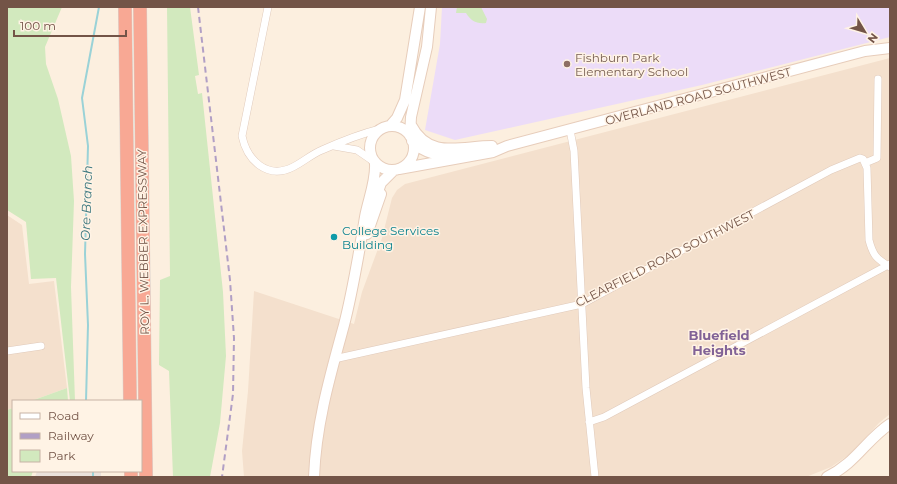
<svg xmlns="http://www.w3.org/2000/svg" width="897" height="484" viewBox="0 0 897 484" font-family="Montserrat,sans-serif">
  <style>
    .residential { fill: #f4e0cd }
    .industrial { fill: #eae1db }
    .education { fill: #ecdcf8 }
    .green { fill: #d2e9be }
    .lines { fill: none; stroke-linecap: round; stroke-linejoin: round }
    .stream { stroke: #9ad2d7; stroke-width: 2 }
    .street-casing { stroke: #e0cabb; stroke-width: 8 }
    .secondary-casing { stroke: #e7cdbb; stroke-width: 12 }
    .highway-casing { stroke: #d8cfcb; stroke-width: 14 }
    .street { stroke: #fff; stroke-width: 7 }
    .secondary { stroke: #fff; stroke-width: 10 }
    .highway { stroke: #f8a894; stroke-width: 13 }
    .rail { stroke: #b19fc5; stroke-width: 2; stroke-dasharray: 6 4; stroke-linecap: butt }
    .education-dot { fill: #8d6e63; stroke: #fff3e5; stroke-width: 1.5 }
    .culture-dot { fill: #0f9aa8; stroke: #fff3e5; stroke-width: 1.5 }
    .labels { text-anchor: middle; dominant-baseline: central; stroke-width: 3; stroke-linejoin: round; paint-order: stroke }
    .education-label { font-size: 12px; fill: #785e54; stroke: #fff3e5; text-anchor: start }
    .street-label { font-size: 12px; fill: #735447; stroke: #fff3e5 }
    .culture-label { font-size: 12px; fill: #0d838f; stroke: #fff3e5; text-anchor: start }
    .water-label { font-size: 13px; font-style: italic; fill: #3e7980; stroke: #fff3e5 }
    .neighbourhood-label { font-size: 13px; font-weight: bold; fill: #816296; stroke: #fff3e5 }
  </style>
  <rect width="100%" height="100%" fill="#fcefdf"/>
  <path class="residential" d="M 890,58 L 890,414 L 879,423 L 850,454 L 831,467 L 806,477 L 244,477 L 242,451 L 248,391 L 254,291 L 354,324 L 362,292 L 382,238 L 392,198 L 397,190 L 405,184 Z
    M 7,215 L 22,225 L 29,284 L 54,281 L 67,388 L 31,401 L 13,401 L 13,408 L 7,410 Z"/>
  <path class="industrial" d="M 37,471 L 101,471 L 101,477 L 35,477 Z"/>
  <path class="education" d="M 442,7 L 890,7 L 890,37 L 702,85 L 455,140 L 425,130 L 440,44 Z"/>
  <path class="green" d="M 7,7 L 62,7 L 45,47 L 46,64 L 58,99 L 71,156 L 74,201 L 71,287 L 75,401 L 70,401 L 56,278 L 31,279 L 26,222 L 7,210 Z
    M 167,7 L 190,7 L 199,75 L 195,76 L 198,94 L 202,93 L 223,292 L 226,356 L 220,423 L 210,477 L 173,477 L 169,371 L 159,365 L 160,280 L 170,276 Z
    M 457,7 L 481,7 L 487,19 L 486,23 C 476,24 471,21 466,13 L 456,13 Z
    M 67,388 L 68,401 L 31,401 Z
    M 13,408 L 13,471 L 33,471 L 31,477 L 7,477 L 7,410 Z"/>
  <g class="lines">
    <path class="stream" d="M 86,401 L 88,325 L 85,254 L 88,146 L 82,98 L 99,7
      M 93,471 L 93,477"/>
    <g class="street-casing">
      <path id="street" d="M 268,7 L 242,136 C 247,160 267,180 293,167 C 303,162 312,154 322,150 C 340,142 360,134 380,129
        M 570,130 L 574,151 L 586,388 L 595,477
        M 334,146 L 357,150 L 373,161
        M 865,163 L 877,158 L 878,79
        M 7,351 L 41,346
        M 334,359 L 582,304 L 831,170 L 860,158 L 863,159 L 867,168 L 869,240 C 873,256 877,259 890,267
        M 589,422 L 604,417 L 890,264"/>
    </g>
    <g class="secondary-casing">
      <path id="secondary" d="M 411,125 C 429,160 461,146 492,146
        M 390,126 L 397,118 L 405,100 L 420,7
        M370 148a22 22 0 1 1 44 0a22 22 0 1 1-44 0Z
        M 410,136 L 411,117 L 427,47 L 431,7
        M 412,141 C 425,154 438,156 456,154
        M 399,169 L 493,152 L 507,146 L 865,51 L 890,48
        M 375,200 L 381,183 L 394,170
        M 367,234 L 381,194
        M 314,477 C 316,424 330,376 344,325 C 353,290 359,253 365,217 C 368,200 376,182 375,164
        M 827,477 C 856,463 866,440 890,424"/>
    </g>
    <g class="highway-casing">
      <path id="highway" d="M 125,7 L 130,401
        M 140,7 L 146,477
        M 131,471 L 131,477"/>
    </g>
    <use href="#street" class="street"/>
    <use href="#secondary" class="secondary"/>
    <use href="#highway" class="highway"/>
    <path class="rail" d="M 198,7 L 230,280 L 234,338 L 233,394 L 222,477"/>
  </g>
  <circle class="education-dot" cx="567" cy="64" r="4"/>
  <circle class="culture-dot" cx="334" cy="237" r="4"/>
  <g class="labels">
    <g class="education-label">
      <text x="575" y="57">Fishburn Park<tspan x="575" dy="14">Elementary School</tspan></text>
    </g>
    <g class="street-label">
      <text transform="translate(698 96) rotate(-15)">OVERLAND ROAD SOUTHWEST</text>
      <text transform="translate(143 242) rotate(-91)">ROY L. WEBBER EXPRESSWAY</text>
      <text transform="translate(665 258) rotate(-27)">CLEARFIELD ROAD SOUTHWEST</text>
    </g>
    <g class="culture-label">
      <text x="342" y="230">College Services<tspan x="342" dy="14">Building</tspan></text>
    </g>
    <g class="water-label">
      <text transform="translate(86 203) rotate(-88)">Ore Branch</text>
    </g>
    <g class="neighbourhood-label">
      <text x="719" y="335">Bluefield<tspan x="719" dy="15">Heights</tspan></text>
    </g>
  </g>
  <rect width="897" height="484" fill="none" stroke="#735447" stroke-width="16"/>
  <rect x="12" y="400" width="130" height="72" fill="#fff3e5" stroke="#c7b3a6"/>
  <rect x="20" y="413" width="20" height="6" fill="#ffffff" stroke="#c7b3a6"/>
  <text x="48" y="420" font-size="12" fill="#735447">Road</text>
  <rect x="20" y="433" width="20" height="6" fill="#b19fc5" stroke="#c7b3a6"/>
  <text x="48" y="440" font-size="12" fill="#735447">Railway</text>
  <rect x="20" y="450" width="20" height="12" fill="#d2e9be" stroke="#c7b3a6"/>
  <text x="48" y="460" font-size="12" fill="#735447">Park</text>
  <g transform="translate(865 32) rotate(128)" stroke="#fff3e5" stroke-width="3" paint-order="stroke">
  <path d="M0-3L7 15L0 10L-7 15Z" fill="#735447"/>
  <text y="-6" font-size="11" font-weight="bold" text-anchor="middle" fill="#735447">N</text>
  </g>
  <path d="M14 30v6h112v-6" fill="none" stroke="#735447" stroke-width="2"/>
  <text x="20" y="30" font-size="12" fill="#735447" stroke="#fff3e5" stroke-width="3" paint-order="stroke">100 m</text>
</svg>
